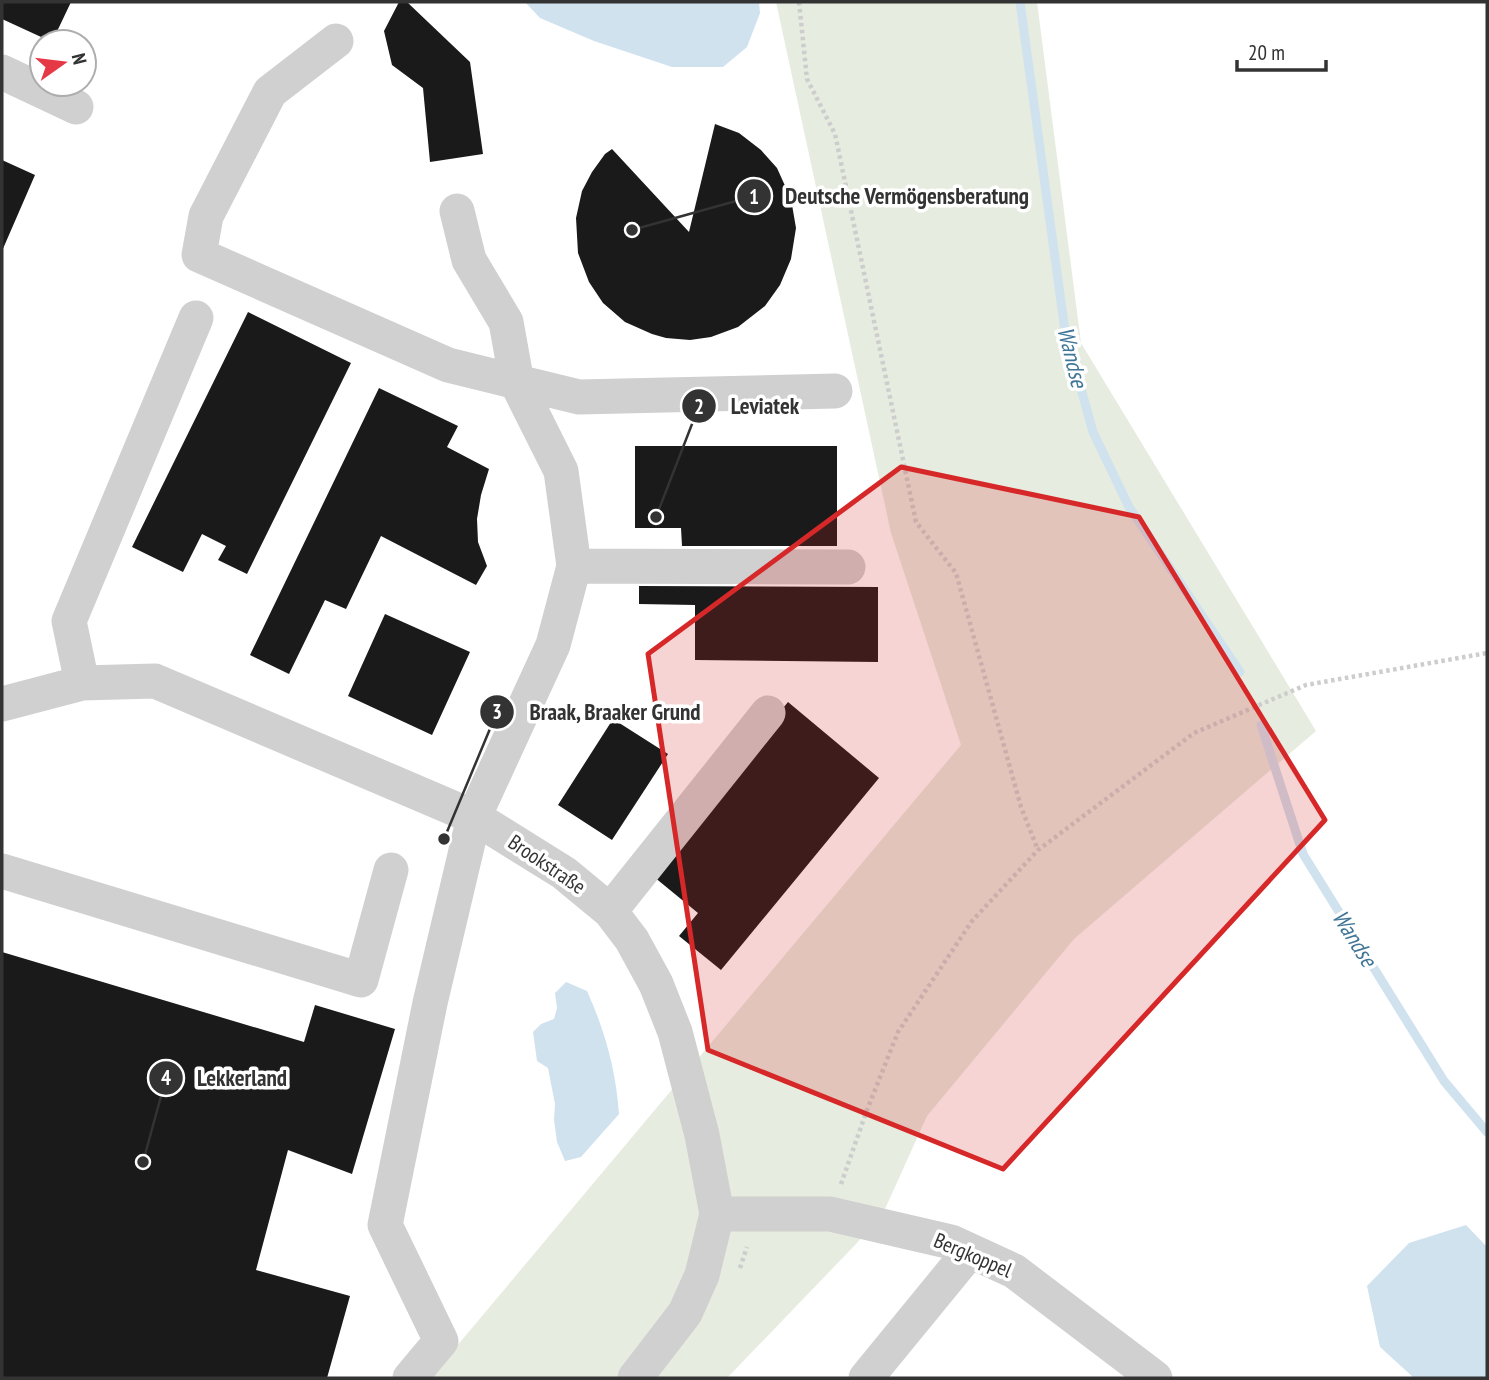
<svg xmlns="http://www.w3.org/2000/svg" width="1489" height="1380" viewBox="0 0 1489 1380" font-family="'PT Sans Narrow',sans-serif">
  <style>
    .green { fill: #e6ecdf }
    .water { fill: #cfe2ee }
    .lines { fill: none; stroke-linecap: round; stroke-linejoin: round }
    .stream { stroke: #cfe2ee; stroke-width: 9 }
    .building { fill: #1a1a1a }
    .path { stroke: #cdcdcd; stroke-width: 4.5; stroke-dasharray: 3.5 3.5; stroke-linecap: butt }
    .minor { stroke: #d0d0d0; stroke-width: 35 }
    .marked { fill: #d62828; fill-opacity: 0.2; stroke: #d62828; stroke-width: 5; stroke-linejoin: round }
    .labels { text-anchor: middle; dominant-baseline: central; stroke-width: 7; stroke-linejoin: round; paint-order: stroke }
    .street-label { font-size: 21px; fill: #333; stroke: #fff }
    .water-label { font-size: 23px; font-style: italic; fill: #3f7597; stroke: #fff }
    .leader { fill: none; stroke: #333; stroke-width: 2.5 }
    .callout-dot { fill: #333; stroke: #fff; stroke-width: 2.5 }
    .mark-label { font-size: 21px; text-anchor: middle; font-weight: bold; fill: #fff }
    .callout-label { font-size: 23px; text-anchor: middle; font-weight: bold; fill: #333; stroke: #fff; stroke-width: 7; stroke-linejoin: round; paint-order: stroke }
  </style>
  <rect width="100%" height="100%" fill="#fff"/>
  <path class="green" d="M 776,2 L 1037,2 L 1081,343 L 1316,731 L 1074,939 L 927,1116 L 885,1209 L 856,1244 L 727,1378 L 430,1378 L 961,745 L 891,533 Z"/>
  <path class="water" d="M 525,2 L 759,2 L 760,13 L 747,47 L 723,67 L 672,67 L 594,41 L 540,18 Z
    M 566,982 L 587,991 C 605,1031 616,1070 619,1114 L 581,1157 L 565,1161 L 557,1142 L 554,1120 L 555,1104 L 548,1068 L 537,1061 L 533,1032 L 541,1024 L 554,1019 L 557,1008 L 555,993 Z
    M 1466,1225 L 1487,1247 L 1487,1378 L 1414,1378 L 1380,1347 L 1367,1286 L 1409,1243 Z"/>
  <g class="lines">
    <path class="stream" d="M 1020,2 L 1065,331 L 1093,432 L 1129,507 L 1240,672
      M 1261,725 L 1303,854 L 1444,1081 L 1487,1132"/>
  </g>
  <path class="building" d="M 2,2 L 71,2 L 52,42 L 2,19 Z
    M 399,2 L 407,2 L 470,62 L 483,154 L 430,162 L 423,88 L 392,65 L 384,31 Z
    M 715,124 L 739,133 L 761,150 L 777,168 L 791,199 L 796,228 L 791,259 L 780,285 L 765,306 L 738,327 L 711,337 L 690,340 L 666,338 L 652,334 L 625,322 L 603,303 L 589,282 L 578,253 L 576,218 L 582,191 L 592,172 L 605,154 L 612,149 L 689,232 Z
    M 2,160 L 35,175 L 2,251 Z
    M 248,312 L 351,363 L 247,574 L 218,560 L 226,546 L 202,534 L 183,572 L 132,547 Z
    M 379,388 L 458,426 L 447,447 L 489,469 L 481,495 L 477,519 L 478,542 L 487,566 L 476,585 L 381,536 L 346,609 L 325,600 L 289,674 L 250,655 Z
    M 635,446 L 837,446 L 837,546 L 682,546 L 681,528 L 635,528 Z
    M 639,586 L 878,587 L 878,662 L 695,660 L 695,605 L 639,604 Z
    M 385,614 L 470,652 L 432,735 L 348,696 Z
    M 788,702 L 879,778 L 721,970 L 679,936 L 698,913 L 648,872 Z
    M 613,719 L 668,754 L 612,840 L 558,805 Z
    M 2,952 L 304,1042 L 315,1005 L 395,1029 L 352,1174 L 288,1150 L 256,1270 L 350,1296 L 327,1378 L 2,1378 Z"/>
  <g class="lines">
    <path class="path" d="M 799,2 L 807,79 L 835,134 L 916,522 L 956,573 L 1021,807 L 1038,850
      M 841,1184 L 867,1110 L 898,1032 L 972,921 L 1038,850 L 1194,733 L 1306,685 L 1487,653
      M 740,1268 L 747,1247"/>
    <path class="minor" d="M 336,41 L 270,92 L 206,216 L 199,255 L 448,365 L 579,397 L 835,391
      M 2,72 L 76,107
      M 574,566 L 848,567
      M 82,683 L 69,621 L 196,318
      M 2,704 L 82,683 L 155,681 L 474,817 L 564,873 L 610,911 L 632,940 L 656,984 L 675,1032 L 702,1135 L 717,1214 L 702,1275 L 685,1313 L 635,1378
      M 2,871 L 361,980 L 391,870
      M 610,911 L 768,713
      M 717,1214 L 830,1214 L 951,1242 L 1014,1271 L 1155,1378
      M 410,1378 L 441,1341 L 385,1225 L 430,1003 L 474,817 L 553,645 L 574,566 L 561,471 L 517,383 L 506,322 L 469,260 L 457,211
      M 866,1378 L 970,1251"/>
  </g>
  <path class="marked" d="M 901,467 L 1139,517 L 1325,820 L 1003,1169 L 708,1050 L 648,654 Z"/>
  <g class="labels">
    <g class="street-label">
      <text transform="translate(547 864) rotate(34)">Brookstraße</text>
      <text transform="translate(973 1255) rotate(23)">Bergkoppel</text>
    </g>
    <g class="water-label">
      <text transform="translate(1073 357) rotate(76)">Wandse</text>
      <text transform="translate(1355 938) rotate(58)">Wandse</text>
    </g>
  </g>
  <path class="leader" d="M632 230L754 196M656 517L699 406M444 839L497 712M143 1162L166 1078"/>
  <g class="callout-dot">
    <circle cx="632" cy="230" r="7"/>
    <circle cx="656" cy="517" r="7"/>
    <circle cx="444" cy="839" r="7"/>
    <circle cx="143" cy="1162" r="7"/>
    <circle cx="754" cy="196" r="18"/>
    <circle cx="699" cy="406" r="18"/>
    <circle cx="497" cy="712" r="18"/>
    <circle cx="166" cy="1078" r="18"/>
  </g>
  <g class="mark-label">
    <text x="754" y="204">1</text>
    <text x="699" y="414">2</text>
    <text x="497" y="719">3</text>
    <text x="166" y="1085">4</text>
  </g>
  <g class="callout-label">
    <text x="907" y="204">Deutsche Vermögensberatung</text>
    <text x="765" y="414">Leviatek</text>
    <text x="615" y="720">Braak, Braaker Grund</text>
    <text x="242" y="1086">Lekkerland</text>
  </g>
  <rect width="1489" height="1380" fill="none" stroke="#333333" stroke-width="7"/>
  <g transform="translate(63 63) rotate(76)"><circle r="33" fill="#ffffff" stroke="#adadad" stroke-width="2"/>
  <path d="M0-5L12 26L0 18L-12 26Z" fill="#e63946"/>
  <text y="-10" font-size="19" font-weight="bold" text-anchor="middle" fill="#333333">N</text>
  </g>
  <path d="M1237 60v10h89v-10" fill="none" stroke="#333333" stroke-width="3.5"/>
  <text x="1248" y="60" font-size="21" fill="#333333" stroke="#ffffff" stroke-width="5" paint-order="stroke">20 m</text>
</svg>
